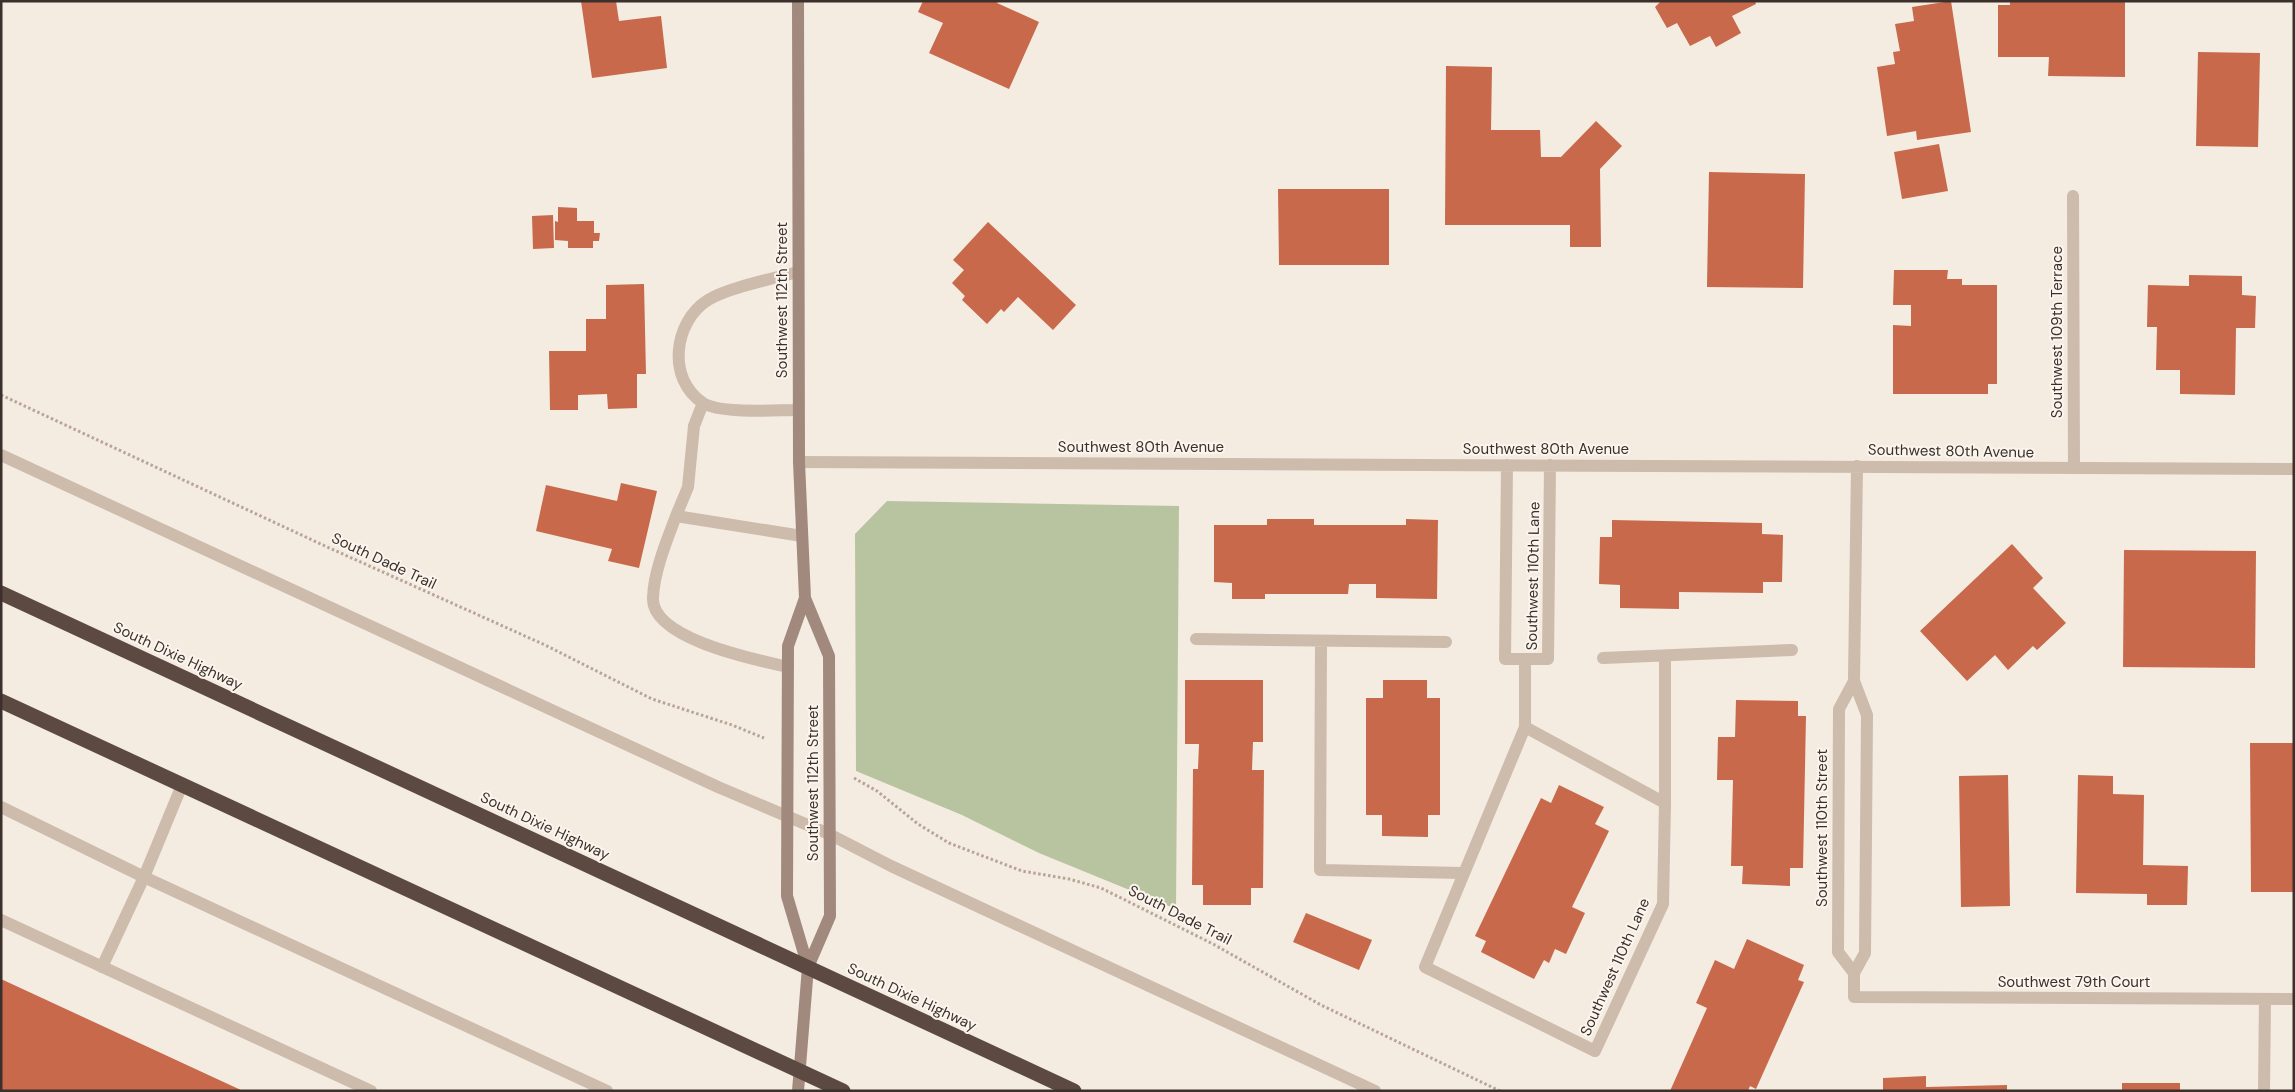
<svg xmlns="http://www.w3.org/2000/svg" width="2295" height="1092" viewBox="0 0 2295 1092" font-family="'DM Sans',sans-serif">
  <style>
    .green { fill: #b8c4a0 }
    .building { fill: #c8694b }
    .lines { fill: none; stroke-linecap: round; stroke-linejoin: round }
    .path { stroke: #b9a596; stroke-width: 3; stroke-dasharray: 2.5 2.5; stroke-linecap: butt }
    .lane { stroke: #cdbbac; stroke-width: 12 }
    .street { stroke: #cdbbac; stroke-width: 12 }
    .secondary { stroke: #a18a7d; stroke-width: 12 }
    .highway { stroke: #5c4a42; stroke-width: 15 }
    .labels { text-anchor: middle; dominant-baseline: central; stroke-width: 4; stroke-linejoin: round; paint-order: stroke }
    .street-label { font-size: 15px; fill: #3b302b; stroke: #fbf5ee }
  </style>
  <rect width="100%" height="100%" fill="#f4ebe1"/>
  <path class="green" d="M 887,501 L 1179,506 L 1176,909 L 1039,853 L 962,815 L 856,771 L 855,534 Z"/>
  <path class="building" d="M 581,1 L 616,1 L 619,21 L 661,16 L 667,68 L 592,78 Z
    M 923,1 L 998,1 L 997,3 L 1039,22 L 1009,89 L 929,53 L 943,23 L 918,12 Z
    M 1661,1 L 1755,1 L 1756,4 L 1732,16 L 1741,33 L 1716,47 L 1710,36 L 1690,46 L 1677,23 L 1667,28 L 1655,7 Z
    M 1951,1 L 1971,132 L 1917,140 L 1916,131 L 1887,136 L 1877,67 L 1895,64 L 1893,52 L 1900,51 L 1895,24 L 1914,21 L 1912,7 Z
    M 2010,1 L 2125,1 L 2125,77 L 2048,76 L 2049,57 L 1998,57 L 1998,5 L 2010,5 Z
    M 2198,52 L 2260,53 L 2258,147 L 2196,146 Z
    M 1446,66 L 1492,67 L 1491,130 L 1540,130 L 1541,157 L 1561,157 L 1596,121 L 1622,146 L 1600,169 L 1601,247 L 1570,247 L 1570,225 L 1445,225 Z
    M 1939,144 L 1948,191 L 1902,199 L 1894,152 Z
    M 1709,172 L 1805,174 L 1803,288 L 1707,287 Z
    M 1278,189 L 1389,189 L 1389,265 L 1279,265 Z
    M 558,207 L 577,208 L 577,221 L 594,221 L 594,233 L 600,233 L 599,241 L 593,241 L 593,248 L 568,248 L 568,241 L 555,240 L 555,221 L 558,222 Z
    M 553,215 L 554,248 L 533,249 L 532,216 Z
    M 988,222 L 1076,305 L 1053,330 L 1018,297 L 1004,312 L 1001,309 L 987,324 L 962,300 L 965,296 L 952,283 L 964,270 L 953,260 Z
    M 1894,270 L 1948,270 L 1947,279 L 1962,279 L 1962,285 L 1997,285 L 1997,384 L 1988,384 L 1988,394 L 1893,394 L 1893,325 L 1911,326 L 1911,305 L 1893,305 Z
    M 2189,275 L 2242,276 L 2242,295 L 2256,296 L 2255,328 L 2236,328 L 2235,395 L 2180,394 L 2180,370 L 2156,370 L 2157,327 L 2147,327 L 2148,285 L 2189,286 Z
    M 644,284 L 646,374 L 637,374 L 637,408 L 608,409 L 607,394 L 578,395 L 578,410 L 550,410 L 549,351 L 586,351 L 586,319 L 606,319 L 606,285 Z
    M 621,483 L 657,491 L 639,568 L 608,561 L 612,549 L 536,531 L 546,485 L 617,501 Z
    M 1267,519 L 1314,519 L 1314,525 L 1406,525 L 1406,519 L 1438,520 L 1437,599 L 1376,598 L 1376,584 L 1349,584 L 1348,594 L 1265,594 L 1265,599 L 1232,599 L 1232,583 L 1214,582 L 1214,525 L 1267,525 Z
    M 1612,520 L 1762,523 L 1762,534 L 1783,535 L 1782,582 L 1763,582 L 1763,593 L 1679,592 L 1679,609 L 1620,608 L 1620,585 L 1599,584 L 1600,537 L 1612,537 Z
    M 2012,544 L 2043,578 L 2033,588 L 2066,623 L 2037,650 L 2033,646 L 2008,670 L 1995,655 L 1967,681 L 1920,631 Z
    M 2124,550 L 2256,551 L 2255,668 L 2123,667 Z
    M 1185,680 L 1263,680 L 1263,742 L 1253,742 L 1252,770 L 1264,770 L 1263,888 L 1251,888 L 1251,905 L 1203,905 L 1203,885 L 1192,885 L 1193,769 L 1198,769 L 1199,744 L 1185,744 Z
    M 1383,680 L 1427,680 L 1427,698 L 1440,698 L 1440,815 L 1428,815 L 1428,837 L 1382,836 L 1382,815 L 1366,815 L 1366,698 L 1383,698 Z
    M 1736,700 L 1798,701 L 1798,716 L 1806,716 L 1803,868 L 1790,868 L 1790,886 L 1742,884 L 1743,866 L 1731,866 L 1733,780 L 1717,780 L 1718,737 L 1735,737 Z
    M 2250,743 L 2294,743 L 2294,892 L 2251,892 Z
    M 2008,775 L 2010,906 L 1961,907 L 1959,776 Z
    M 2078,775 L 2113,776 L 2113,794 L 2144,795 L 2143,865 L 2188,866 L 2187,905 L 2147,905 L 2147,894 L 2076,893 Z
    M 1559,785 L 1604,807 L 1595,824 L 1609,831 L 1572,907 L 1585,913 L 1566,954 L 1555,949 L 1549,963 L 1544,960 L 1534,979 L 1481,952 L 1486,941 L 1475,936 L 1541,798 L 1551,803 Z
    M 1306,913 L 1372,940 L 1359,970 L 1293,942 Z
    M 1747,939 L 1804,965 L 1798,980 L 1804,982 L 1756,1089 L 1750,1086 L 1748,1091 L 1670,1091 L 1707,1008 L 1696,1003 L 1715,960 L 1734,969 Z
    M 1,979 L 243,1091 L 1,1091 Z
    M 1926,1076 L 1926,1087 L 2007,1085 L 2007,1091 L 1883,1091 L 1883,1078 Z
    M 2122,1083 L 2180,1083 L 2180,1091 L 2122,1091 Z"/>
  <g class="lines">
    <path class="path" d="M 1,395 L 325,546 L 545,645 L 652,699 L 732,725 L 764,738
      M 854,778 L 877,791 L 918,824 L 949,843 L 1022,871 L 1069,879 L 1101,888 L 1213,944 L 1321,1005 L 1500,1091"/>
    <path class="lane" d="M 703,403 L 694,426 L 688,487 L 676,516 L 802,536
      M 797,410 C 775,410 721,414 703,403 C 666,379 674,321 708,300 C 727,288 775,278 798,272
      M 1,455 L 718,787 L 829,834 L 891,866 L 1375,1091
      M 676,516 C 667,540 654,571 653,597 C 650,639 757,660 788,667
      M 1,807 L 144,877 L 607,1091
      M 1,920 L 371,1091
      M 102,967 L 144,877 L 182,785"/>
    <path class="street" d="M 2073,196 L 2074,468
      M 799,462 L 2294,469
      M 1507,465 L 1505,659 L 1548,659 L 1550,465
      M 1857,466 L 1854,681 L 1867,715 L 1865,953 L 1854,973 L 1854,997 L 2294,999
      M 1196,639 L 1446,642
      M 1321,642 L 1320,870 L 1462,873
      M 1665,656 L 1665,803
      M 1603,658 L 1792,650
      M 1854,681 L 1839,709 L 1838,952 L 1854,973
      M 1525,727 L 1665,803 L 1663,904 L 1595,1051 L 1425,967 L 1525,727 L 1525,660
      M 2264,1091 L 2265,999"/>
    <path class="secondary" d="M 805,598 L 788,646 L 787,896 L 808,967
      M 798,1091 L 808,967 L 830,916 L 829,656 L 805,598 L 799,462 L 798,1"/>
    <path class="highway" d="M 1,593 L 1074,1091
      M 1,701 L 843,1091"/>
  </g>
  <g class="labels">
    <g class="street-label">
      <text transform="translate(782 300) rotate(-90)">Southwest 112th Street</text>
      <text transform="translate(2057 332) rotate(-90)">Southwest 109th Terrace</text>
      <text x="1141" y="447">Southwest 80th Avenue</text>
      <text x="1546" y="449">Southwest 80th Avenue</text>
      <text transform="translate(1951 451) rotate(1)">Southwest 80th Avenue</text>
      <text transform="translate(384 561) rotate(25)">South Dade Trail</text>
      <text transform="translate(1533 576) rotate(-89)">Southwest 110th Lane</text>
      <text transform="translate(178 656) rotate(25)">South Dixie Highway</text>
      <text transform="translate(813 783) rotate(-90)">Southwest 112th Street</text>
      <text transform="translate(545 826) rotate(25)">South Dixie Highway</text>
      <text transform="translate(1822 828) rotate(-90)">Southwest 110th Street</text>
      <text transform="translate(1180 915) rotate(27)">South Dade Trail</text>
      <text transform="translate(1615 967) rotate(-66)">Southwest 110th Lane</text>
      <text x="2074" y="982">Southwest 79th Court</text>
      <text transform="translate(912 997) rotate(25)">South Dixie Highway</text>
    </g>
  </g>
  <rect width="2295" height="1092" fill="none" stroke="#3b302b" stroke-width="5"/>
</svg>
